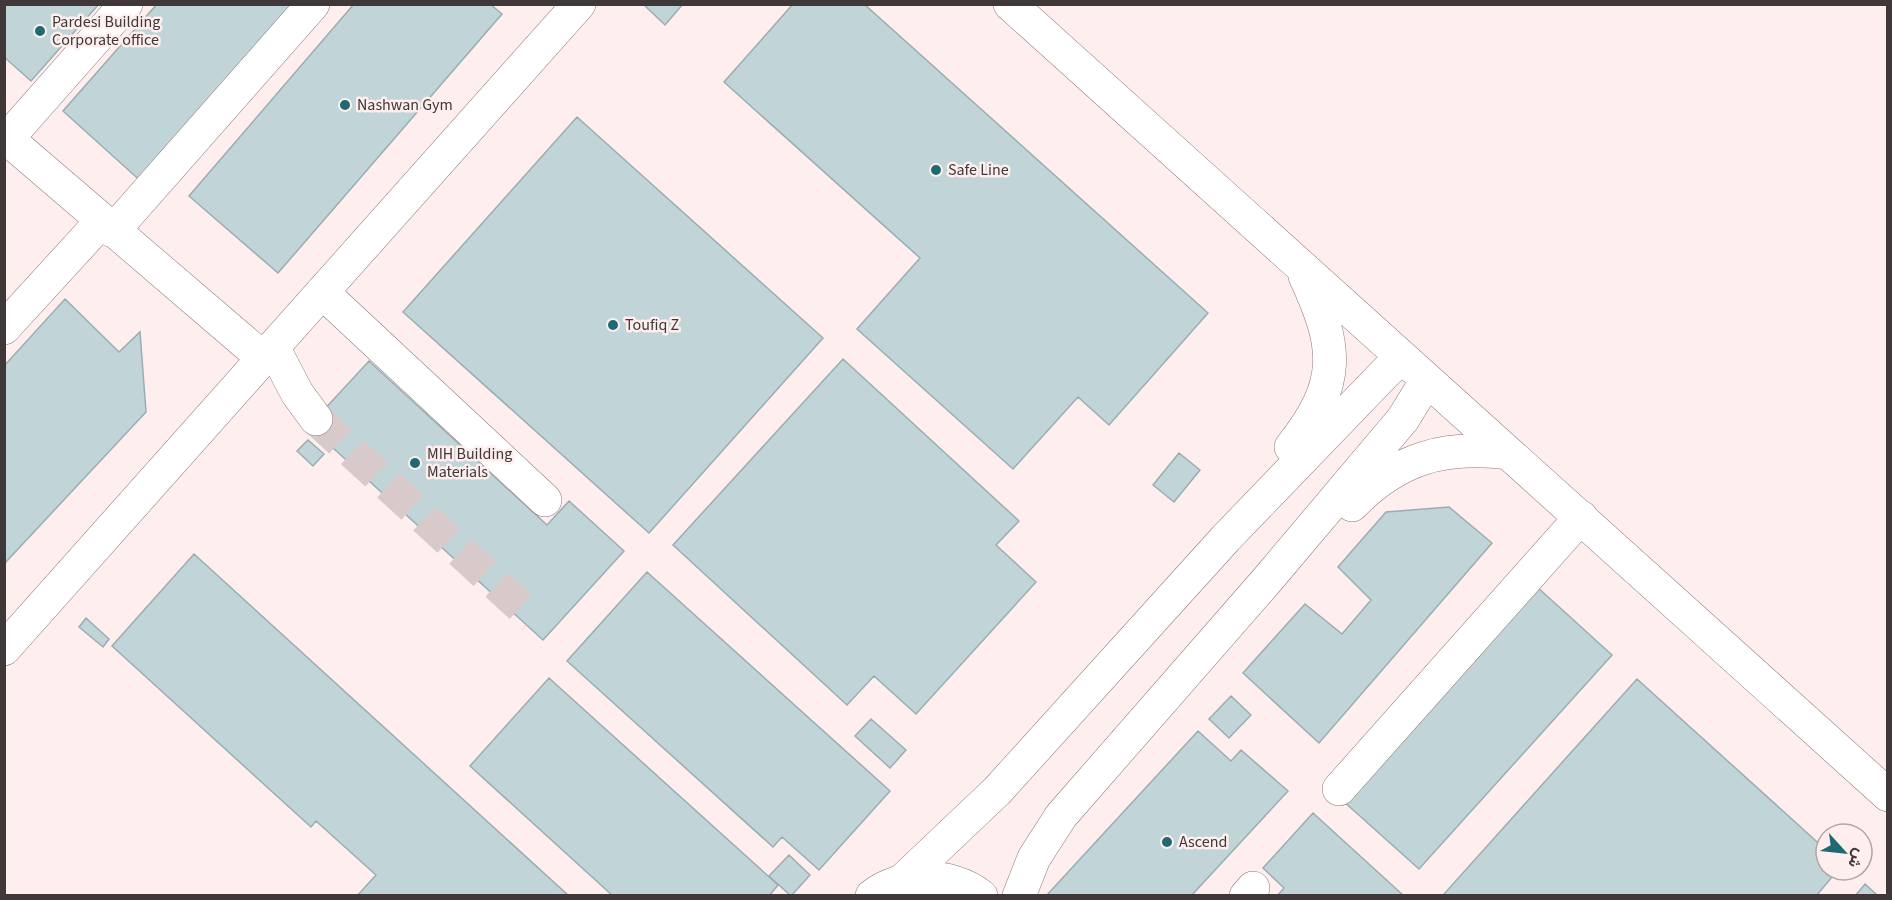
<svg xmlns="http://www.w3.org/2000/svg" width="1892" height="900" viewBox="0 0 1892 900" font-family="'Source Sans 3',Vazirmatn,sans-serif">
  <style>
    .building { fill: #c1d4d7; stroke: #9badb0; stroke-width: 1.5 }
    .lines { fill: none; stroke-linecap: round; stroke-linejoin: round }
    .minor-tunnel { stroke: #d8caca; stroke-width: 33; stroke-dasharray: 33 16; stroke-linecap: butt }
    .minor-casing { stroke: #8b797a; stroke-width: 34 }
    .minor { stroke: #fff; stroke-width: 33 }
    .poi-dot { fill: #1e6972; stroke: #feeeee; stroke-width: 2 }
    .labels { text-anchor: middle; dominant-baseline: central; stroke-width: 5; stroke-linejoin: round; paint-order: stroke }
    .poi-label { font-size: 16px; fill: #403838; stroke: #feeeee; text-anchor: start }
  </style>
  <rect width="100%" height="100%" fill="#feeeee"/>
  <path class="building" d="M 4,4 L 99,4 L 31,81 L 4,57 Z
    M 157,4 L 304,4 L 145,185 L 63,111 Z
    M 354,4 L 490,4 L 502,14 L 278,273 L 189,196 Z
    M 643,4 L 683,4 L 665,25 Z
    M 793,4 L 864,4 L 1208,313 L 1109,425 L 1078,397 L 1013,469 L 857,329 L 920,258 L 724,82 Z
    M 577,117 L 823,338 L 649,533 L 403,312 Z
    M 65,299 L 119,352 L 140,332 L 146,412 L 4,564 L 4,366 Z
    M 843,359 L 1019,521 L 996,545 L 1036,582 L 916,714 L 874,676 L 847,705 L 673,545 Z
    M 369,361 L 547,525 L 569,501 L 624,551 L 543,640 L 309,426 Z
    M 308,440 L 324,454 L 313,466 L 297,451 Z
    M 1179,453 L 1200,470 L 1174,502 L 1153,485 Z
    M 1449,507 L 1492,543 L 1319,743 L 1243,673 L 1305,604 L 1342,634 L 1371,600 L 1338,567 L 1386,512 Z
    M 194,554 L 569,896 L 357,896 L 376,875 L 316,821 L 311,827 L 112,646 Z
    M 647,572 L 890,791 L 819,870 L 782,837 L 773,847 L 567,661 Z
    M 1536,586 L 1612,655 L 1419,869 L 1342,800 Z
    M 86,618 L 109,639 L 103,647 L 79,627 Z
    M 549,678 L 778,885 L 769,896 L 613,896 L 470,766 Z
    M 1637,679 L 1826,850 L 1826,870 L 1838,870 L 1816,896 L 1445,896 L 1444,894 Z
    M 1231,696 L 1251,715 L 1229,738 L 1209,719 Z
    M 871,719 L 906,750 L 890,768 L 855,736 Z
    M 1198,731 L 1231,761 L 1241,750 L 1288,791 L 1191,896 L 1046,896 Z
    M 1313,813 L 1404,896 L 1277,896 L 1284,888 L 1263,868 Z
    M 789,855 L 810,875 L 791,896 L 769,876 Z
    M 1865,884 L 1878,896 L 1855,896 Z"/>
  <g class="lines">
    <path class="minor-tunnel" d="M 316,419 L 533,618"/>
    <g class="minor-casing">
      <path id="minor" d="M 1010,4 L 1888,795
        M 4,136 L 263,358
        M 7,139 L 126,4
        M 113,231 L 313,4
        M 322,292 L 545,500
        M 4,328 L 102,221
        M 273,347 L 297,393 L 316,419
        M 1291,447 C 1342,383 1338,347 1305,276
        M 1352,505 C 1398,458 1444,445 1508,453
        M 4,649 L 579,4
        M 1339,789 L 1581,517
        M 902,881 L 997,791 L 1226,538 L 1387,371 L 1402,358
        M 872,896 C 900,873 952,872 981,896
        M 1019,896 L 1034,858 L 1061,816 L 1268,579 L 1403,419 L 1427,380
        M 1246,896 L 1253,888"/>
    </g>
    <use href="#minor" class="minor"/>
  </g>
  <g class="poi-dot">
    <circle cx="40" cy="31" r="6"/>
    <circle cx="345" cy="105" r="6"/>
    <circle cx="936" cy="170" r="6"/>
    <circle cx="613" cy="325" r="6"/>
    <circle cx="415" cy="463" r="6"/>
    <circle cx="1167" cy="842" r="6"/>
  </g>
  <g class="labels">
    <g class="poi-label">
      <text x="52" y="22">Pardesi Building<tspan x="52" dy="18">Corporate office</tspan></text>
      <text x="357" y="105">Nashwan Gym</text>
      <text x="948" y="170">Safe Line</text>
      <text x="625" y="325">Toufiq Z</text>
      <text x="427" y="454">MIH Building<tspan x="427" dy="18">Materials</tspan></text>
      <text x="1179" y="842">Ascend</text>
    </g>
  </g>
  <rect width="1892" height="900" fill="none" stroke="#403838" stroke-width="12"/>
  <g transform="translate(1844 852) rotate(117)"><circle r="28" fill="#feeeee" stroke="#b2a5a5" stroke-width="1.5"/>
  <path d="M0-4.5L10 22L0 15L-10 22Z" fill="#1e6972"/>
  <text y="-9" font-size="16" font-weight="bold" text-anchor="middle" fill="#403838">ش</text>
  </g>
</svg>
